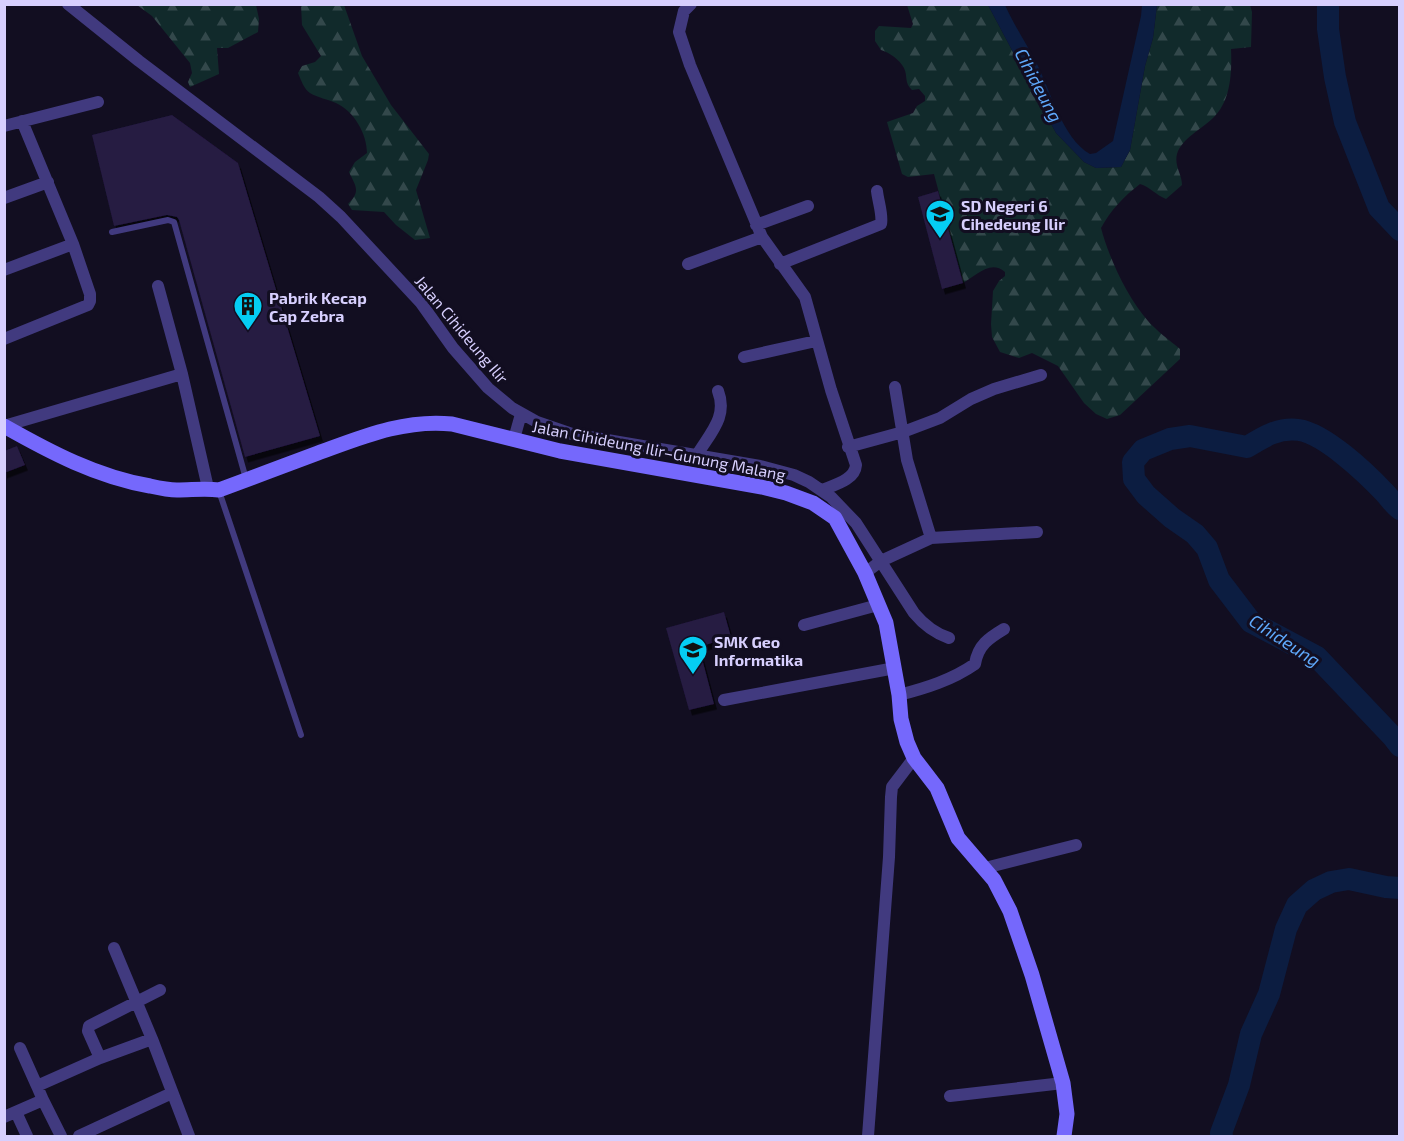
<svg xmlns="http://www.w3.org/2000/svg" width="1404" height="1141" viewBox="0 0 1404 1141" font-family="'Exo 2',sans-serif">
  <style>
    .forest { fill: url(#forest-firs) }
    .water { fill: #0c1d41 }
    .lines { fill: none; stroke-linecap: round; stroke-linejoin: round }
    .river { stroke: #0c1d41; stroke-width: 22 }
    .building { fill: #251a42; filter: url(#shadow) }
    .lane { stroke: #413a7f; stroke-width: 6 }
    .street { stroke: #413a7f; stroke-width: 12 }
    .secondary { stroke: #7568fc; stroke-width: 15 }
    .labels { text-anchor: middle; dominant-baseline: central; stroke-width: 6; stroke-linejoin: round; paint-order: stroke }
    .poi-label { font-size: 16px; font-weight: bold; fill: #d7cffe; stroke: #120e21; text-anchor: start }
    .street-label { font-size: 16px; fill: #d7cffe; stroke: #120e21 }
    .water-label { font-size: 18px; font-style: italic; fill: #5fa9fc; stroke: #120e21 }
  </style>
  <defs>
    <pattern id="forest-firs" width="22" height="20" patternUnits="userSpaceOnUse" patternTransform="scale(1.5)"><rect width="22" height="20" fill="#112a2b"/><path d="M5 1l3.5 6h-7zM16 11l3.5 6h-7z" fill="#33484b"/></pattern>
    <filter id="shadow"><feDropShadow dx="3" dy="5.5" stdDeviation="0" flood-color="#0009"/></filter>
  </defs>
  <rect width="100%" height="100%" fill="#120e21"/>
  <path class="forest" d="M 137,5 L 256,5 L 259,19 L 258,32 L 228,48 L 217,48 L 219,74 L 190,87 L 188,82 L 192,73 L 190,63 L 152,16 Z
    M 301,5 L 344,5 L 362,56 L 391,105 L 429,154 L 428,160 L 416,190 L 430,238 L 415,240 L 396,225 L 384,212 L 352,210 L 348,204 C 361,191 356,187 349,172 L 355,162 L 367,153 C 367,134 354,111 336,103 C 328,99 318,98 310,93 C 304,89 301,80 298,73 L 302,66 L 315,62 L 321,56 L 302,25 Z
    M 907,5 L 988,5 L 1056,133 L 1084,162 L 1096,168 L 1121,167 L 1130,150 L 1145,66 L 1153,38 L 1157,5 L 1250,5 L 1252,12 L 1251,47 L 1231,49 C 1232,72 1231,101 1213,118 C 1202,129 1182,138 1177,154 C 1174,166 1182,174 1182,185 L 1166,199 C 1156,195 1150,187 1140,184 C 1123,197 1111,210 1101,228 C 1109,258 1127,297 1148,321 C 1157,331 1169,340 1180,349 L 1180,359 L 1120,415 L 1107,419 L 1096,414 L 1084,403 L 1058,366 L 1032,353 L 1019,358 L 1000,352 L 992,337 L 991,324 L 993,291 L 999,281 L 1005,276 L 1005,272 C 990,259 976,276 963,283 L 934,174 L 908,177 L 902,174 L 887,122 L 913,113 L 917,106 L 925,101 L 925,96 L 919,89 L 912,90 C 904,83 908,76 904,68 C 899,59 890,53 881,50 L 875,41 L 875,31 L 879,26 L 911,28 L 913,24 Z"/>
  <path class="water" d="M 988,5 L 1005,5 C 1014,25 1026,43 1036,62 C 1050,89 1062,138 1090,154 L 1096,153 L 1113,141 L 1141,16 L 1142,5 L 1157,5 L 1153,38 L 1145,66 L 1130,150 L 1121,167 L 1096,168 L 1084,162 L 1056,133 Z"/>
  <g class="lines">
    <path class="river" d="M 1328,4 L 1328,29 L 1335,77 L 1345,122 L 1379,208 L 1400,230
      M 1400,509 C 1394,505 1390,498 1384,492 C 1366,473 1325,434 1299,430 C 1279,427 1263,437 1247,447 L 1190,436 L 1170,439 L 1143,450 L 1133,462 L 1134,479 L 1146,495 L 1172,518 L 1195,534 L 1207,548 L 1219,580 L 1251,622 L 1317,657 L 1393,737 L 1400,746
      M 1222,1136 L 1221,1133 L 1239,1085 L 1251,1034 L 1269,994 L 1286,929 L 1297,905 L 1314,890 L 1331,882 L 1349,879 L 1386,887 L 1400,888"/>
  </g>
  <path class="building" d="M 172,115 L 238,163 L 320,436 L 245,457 L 179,220 L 177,217 L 167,215 L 114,226 L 92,135 Z
    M 938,191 L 963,283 L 942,289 L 918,197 Z
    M 17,446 L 25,465 L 4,473 L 4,451 Z
    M 724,612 L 731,637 L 699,647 L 714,704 L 689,710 L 666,628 Z"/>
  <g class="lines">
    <path class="lane" d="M 112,232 L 168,220 L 174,222 L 246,479
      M 219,491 L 301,735"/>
    <path class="street" d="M 68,4 L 139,61 L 319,197 L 341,217 L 421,303 L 453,348 L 488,388 L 512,408 L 537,422 L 572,434 L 760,466 L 794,475 L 809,482 L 831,497 L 856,523 L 914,613 C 924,625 934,633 949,638
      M 691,4 L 684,11 L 679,32 L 690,65 L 762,237
      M 4,126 L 98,102
      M 4,198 L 48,182
      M 756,225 L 808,206
      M 688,264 L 762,237 L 805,297 L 831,390 L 856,465 C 855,480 834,485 822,490
      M 780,264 L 881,224 C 883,215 878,201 877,191
      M 4,270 L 73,244
      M 158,286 L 182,374 L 208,488
      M 4,339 L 88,305 L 90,301 L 90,294 L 73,244 L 22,121
      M 744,357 L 816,341
      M 895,387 L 907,460 L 931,538
      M 4,426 L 182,374
      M 514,439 L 521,414
      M 848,447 L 903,432 L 940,418 L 971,399 L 994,389 L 1041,375
      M 697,455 C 710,433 728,417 718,391
      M 865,573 L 881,561 L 931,538 L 1037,532
      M 804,625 L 878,605
      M 899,695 C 926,688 952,680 975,664 C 978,645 989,638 1004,629
      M 724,700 L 895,668
      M 985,868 L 1076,845
      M 114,948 L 152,1039 L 189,1136
      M 20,1048 L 37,1086
      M 100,1058 L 88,1031 L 89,1026 L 160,990
      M 950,1096 L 1063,1083
      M 43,1100 L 61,1136
      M 16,1112 L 27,1136
      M 4,1117 L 43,1100 L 37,1086 L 100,1058 L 152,1039
      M 79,1136 L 172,1093
      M 868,1136 L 889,857 L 891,797 L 892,787 L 914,758"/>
    <path class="secondary" d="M 4,426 C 50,452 97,477 150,486 C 159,488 168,490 177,490 C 192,490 205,488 219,490 C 252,478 285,465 318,453 C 362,437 404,419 452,424 L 560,451 L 762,487 L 786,493 L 813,503 L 835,518 L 865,573 L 886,623 L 899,695 L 901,719 L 907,742 L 914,758 L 937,788 L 958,838 L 994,880 L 1010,911 L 1032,975 L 1063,1083 L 1067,1114 L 1064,1136"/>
  </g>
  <defs>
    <g id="school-pin" transform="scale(1.5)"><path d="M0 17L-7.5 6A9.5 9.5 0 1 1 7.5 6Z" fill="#05cdf3" stroke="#120e21"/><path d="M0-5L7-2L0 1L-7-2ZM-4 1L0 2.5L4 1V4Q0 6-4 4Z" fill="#111"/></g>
    <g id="building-pin" transform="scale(1.5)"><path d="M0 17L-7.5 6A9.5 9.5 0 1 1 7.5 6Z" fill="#05cdf3" stroke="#120e21"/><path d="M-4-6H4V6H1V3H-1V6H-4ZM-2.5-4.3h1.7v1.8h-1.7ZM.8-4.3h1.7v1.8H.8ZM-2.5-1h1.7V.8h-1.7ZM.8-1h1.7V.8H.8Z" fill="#111"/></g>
  </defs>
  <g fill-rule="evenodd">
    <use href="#school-pin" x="940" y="214"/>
    <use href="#building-pin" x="248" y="306"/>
    <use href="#school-pin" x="693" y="650"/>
  </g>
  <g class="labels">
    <g class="poi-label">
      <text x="961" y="205">SD Negeri 6<tspan x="961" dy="18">Cihedeung Ilir</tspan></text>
      <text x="269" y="297">Pabrik Kecap<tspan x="269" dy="18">Cap Zebra</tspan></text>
      <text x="714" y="641">SMK Geo<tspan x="714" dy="18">Informatika</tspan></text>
    </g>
    <g class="street-label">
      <text transform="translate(462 329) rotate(50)">Jalan Cihideung Ilir</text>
      <text transform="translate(659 450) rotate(11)">Jalan Cihideung Ilir–Gunung Malang</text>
    </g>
    <g class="water-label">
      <text transform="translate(1039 85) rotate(62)">Cihideung</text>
      <text transform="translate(1285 640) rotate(33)">Cihideung</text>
    </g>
  </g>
  <rect width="1404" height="1141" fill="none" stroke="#d7cffe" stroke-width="12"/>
</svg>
